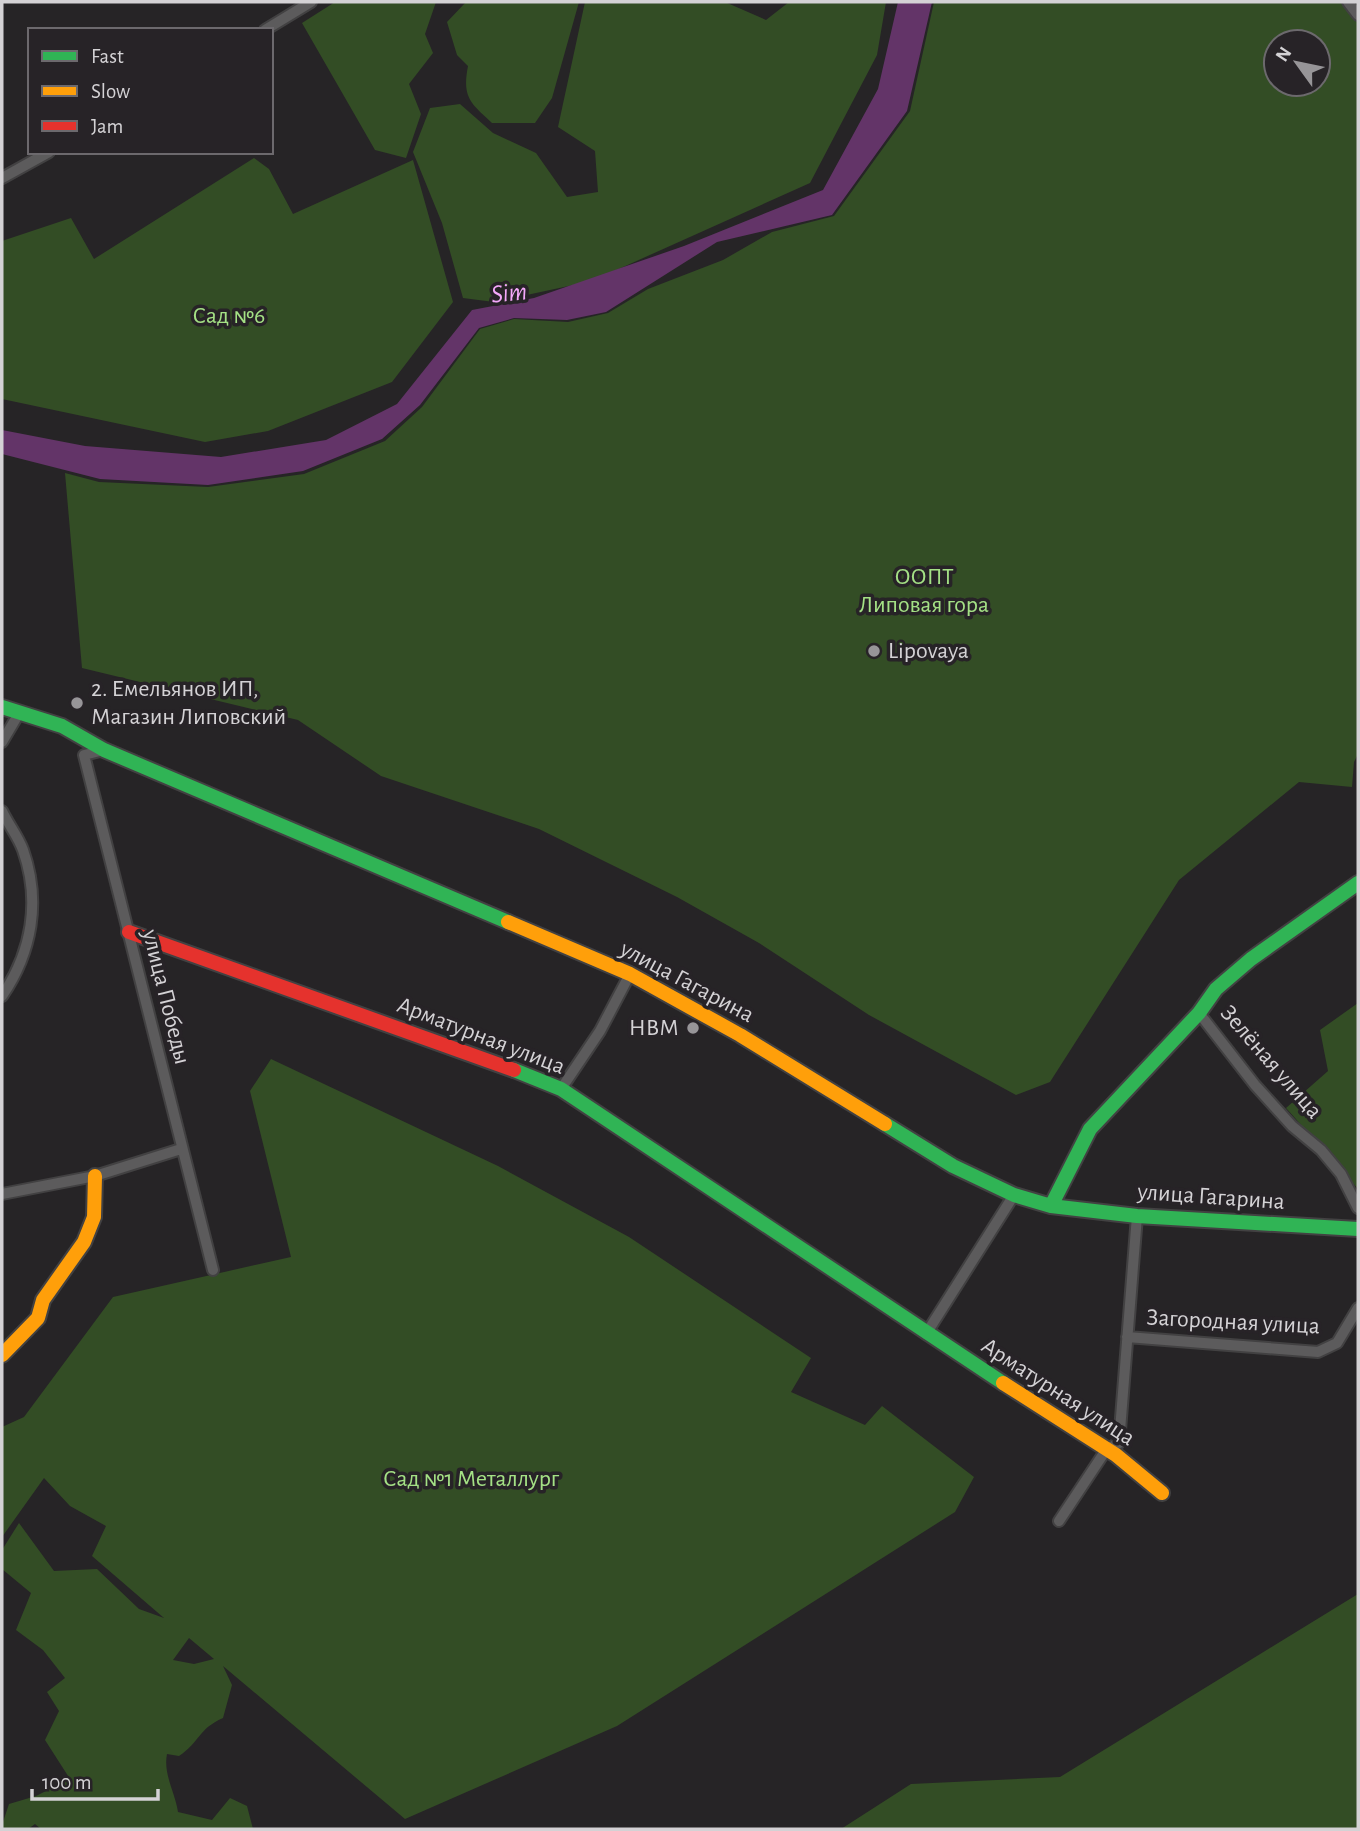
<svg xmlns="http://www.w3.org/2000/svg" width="1360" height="1831" viewBox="0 0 1360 1831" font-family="'Alegreya Sans',sans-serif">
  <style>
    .green { fill: #334d25; fill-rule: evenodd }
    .water { fill: #633468 }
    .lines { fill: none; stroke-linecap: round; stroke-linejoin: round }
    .street-casing { stroke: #424142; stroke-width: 14 }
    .fast-casing { stroke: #424142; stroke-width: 18 }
    .slow-casing { stroke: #424142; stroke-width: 18 }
    .jam-casing { stroke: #424142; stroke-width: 18 }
    .street { stroke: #5c5b5c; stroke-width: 10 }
    .fast { stroke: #30b455; stroke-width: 14 }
    .slow { stroke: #ff9f0a; stroke-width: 14 }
    .jam { stroke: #e5322d; stroke-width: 14 }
    .poi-dot { fill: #979598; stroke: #272327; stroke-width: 2.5 }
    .labels { text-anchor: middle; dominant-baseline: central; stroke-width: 7; stroke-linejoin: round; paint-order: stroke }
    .park-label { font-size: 24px; fill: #a4e185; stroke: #272327 }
    .poi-label { font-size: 24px; fill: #d4d2d5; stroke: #272327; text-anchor: start }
    .street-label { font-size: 24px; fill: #d4d2d5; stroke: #272327 }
    .water-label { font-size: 26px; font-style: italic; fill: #f4a8fa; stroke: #272327 }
  </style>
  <rect width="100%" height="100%" fill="#262426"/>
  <path class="green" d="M 335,2 L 436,2 L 425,34 L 433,53 L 409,84 L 421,114 L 406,158 L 375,150 L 302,23 Z
    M 466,2 L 579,2 L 552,98 L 535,123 L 492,123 C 470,103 462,97 468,66 L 457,55 L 447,22 Z
    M 585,2 L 725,2 L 766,20 L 789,2 L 886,2 L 877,55 L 810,183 L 592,281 L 494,302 L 463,298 L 442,223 L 413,152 L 430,108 L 460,104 L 493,133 L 536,153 L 567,197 L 598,192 L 595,151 L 558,127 Z
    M 934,2 L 1358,2 L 1358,754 L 1354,762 L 1352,787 L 1299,782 L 1179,880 L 1050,1082 L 1016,1095 L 869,1015 L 759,943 L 677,897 L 539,829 L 381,776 L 298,720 L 82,668 L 65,473 L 99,482 L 208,487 L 304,474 L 385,441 L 422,407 L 480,329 L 514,319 L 568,322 L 608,313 L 648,289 L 723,260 L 772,232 L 834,216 L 910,111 ZM 1276,42 L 1318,42 L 1318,84 L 1276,84 Z
    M 254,158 L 269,169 L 293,214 L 413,160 L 453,302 L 392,382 L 268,431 L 205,442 L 2,399 L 2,241 L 71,218 L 94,259 Z
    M 1358,1003 L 1358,1189 L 1286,1108 L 1328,1071 L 1320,1030 Z
    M 271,1059 L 498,1166 L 629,1237 L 811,1358 L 791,1392 L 865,1425 L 882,1406 L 974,1477 L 955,1512 L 617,1726 L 405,1819 L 223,1666 L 232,1685 L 223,1718 C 198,1729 200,1742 179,1756 L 167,1754 C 163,1774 175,1792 178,1812 L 212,1820 L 230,1798 L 247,1806 L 253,1829 L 41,1829 L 35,1824 L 28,1829 L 4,1829 L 2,1825 L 9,1804 L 36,1796 L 70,1779 L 45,1740 L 59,1711 L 47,1692 L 65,1678 L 43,1650 L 16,1630 L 31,1593 L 2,1569 L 2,1550 L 19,1523 L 54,1571 L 97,1569 L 139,1609 L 164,1618 L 92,1556 L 106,1526 L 70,1506 L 44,1478 L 2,1537 L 2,1427 L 24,1417 L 113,1297 L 291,1257 L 250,1091 ZM 189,1638 L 214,1659 L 194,1664 L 173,1660 Z
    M 1358,1594 L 1358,1829 L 841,1829 L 911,1784 L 1060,1777 Z"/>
  <path class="water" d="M 898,2 L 932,2 L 907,111 L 832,215 L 717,242 L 606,312 L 567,320 L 514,318 L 479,328 L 420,405 L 382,439 L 303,471 L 208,485 L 100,479 L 2,454 L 2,430 L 85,446 L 221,457 L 326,440 L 397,404 L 472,310 L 534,298 L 684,246 L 823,190 L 878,89 Z"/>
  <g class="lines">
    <g class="street-casing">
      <path id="street" d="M 1348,2 L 1358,15
        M 265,30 L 311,2
        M 2,178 L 49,152
        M 2,742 L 18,715
        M 104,750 L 84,755 L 213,1270
        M 2,811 C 8,824 18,836 23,850 C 41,901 32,952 2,996
        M 1199,1013 L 1255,1085 L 1292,1126 L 1321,1150 L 1341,1174 L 1358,1208
        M 561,1089 L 600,1031 L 630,974
        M 2,1194 L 95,1176 L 181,1149
        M 926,1334 L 1014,1195
        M 1127,1337 L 1318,1352 L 1337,1343 L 1358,1308
        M 1059,1521 L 1106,1450 L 1119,1443 L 1137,1216"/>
    </g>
    <g class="fast-casing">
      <path id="fast" d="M 2,707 L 62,726 L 104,750 L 508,922
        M 514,1070 L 561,1089 L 1003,1383
        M 885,1124 L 953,1166 L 1014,1195 L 1051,1206 L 1137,1216 L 1358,1229
        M 1051,1206 L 1090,1129 L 1199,1013 L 1216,989 L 1251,959 L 1358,883"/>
    </g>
    <g class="slow-casing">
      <path id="slow" d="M 508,922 L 630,974 L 740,1035 L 885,1124
        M 2,1355 L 38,1318 L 43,1300 L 84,1242 L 94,1217 L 95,1176
        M 1003,1383 L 1116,1455 L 1162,1493"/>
    </g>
    <g class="jam-casing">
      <path id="jam" d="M 129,932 L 514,1070"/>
    </g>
    <use href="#street" class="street"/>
    <use href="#fast" class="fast"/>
    <use href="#slow" class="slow"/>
    <use href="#jam" class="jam"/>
  </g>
  <g class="poi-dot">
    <circle cx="874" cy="651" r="7"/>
    <circle cx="77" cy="703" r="7"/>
    <circle cx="693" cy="1028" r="7"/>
  </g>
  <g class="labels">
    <g class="park-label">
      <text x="229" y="316">Сад №6</text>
      <text x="924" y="577">ООПТ<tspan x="924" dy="28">Липовая гора</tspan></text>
      <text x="471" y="1479">Сад №1 Металлург</text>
    </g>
    <g class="poi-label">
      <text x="888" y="651">Lipovaya</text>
      <text x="91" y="689">2. Емельянов ИП,<tspan x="91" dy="28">Магазин Липовский</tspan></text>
      <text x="679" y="1028" text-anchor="end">НВМ</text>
    </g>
    <g class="street-label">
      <text transform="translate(687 982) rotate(28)">улица Гагарина</text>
      <text transform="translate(166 997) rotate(76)">улица Победы</text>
      <text transform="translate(481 1036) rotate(21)">Арматурная улица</text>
      <text transform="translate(1271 1062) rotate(49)">Зелёная улица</text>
      <text transform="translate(1211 1197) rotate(4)">улица Гагарина</text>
      <text transform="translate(1233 1322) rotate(3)">Загородная улица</text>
      <text transform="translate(1058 1392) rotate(33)">Арматурная улица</text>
    </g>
    <g class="water-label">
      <text transform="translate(509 293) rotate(-6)">Sim</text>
    </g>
  </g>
  <rect width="1360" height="1831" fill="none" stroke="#d4d2d5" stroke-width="7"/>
  <rect x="28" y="28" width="245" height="126" fill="#272327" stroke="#6c696d" stroke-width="2"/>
  <rect x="42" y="51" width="35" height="10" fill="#30b455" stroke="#6c696d" stroke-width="2"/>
  <text x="91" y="63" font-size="21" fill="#d4d2d5">Fast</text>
  <rect x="42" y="86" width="35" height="10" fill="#ff9f0a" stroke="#6c696d" stroke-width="2"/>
  <text x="91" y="98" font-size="21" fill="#d4d2d5">Slow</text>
  <rect x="42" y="121" width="35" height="10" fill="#e5322d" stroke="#6c696d" stroke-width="2"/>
  <text x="91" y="133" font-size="21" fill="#d4d2d5">Jam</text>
  <g transform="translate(1297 63) rotate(303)"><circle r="33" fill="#272327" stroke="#6c696d" stroke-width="2"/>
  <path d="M0-5L12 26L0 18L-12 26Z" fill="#979598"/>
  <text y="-10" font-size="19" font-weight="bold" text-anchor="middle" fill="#d4d2d5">N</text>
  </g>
  <path d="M32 1789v10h126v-10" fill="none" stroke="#d4d2d5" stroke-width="3.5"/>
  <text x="42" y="1789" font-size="21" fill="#d4d2d5" stroke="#272327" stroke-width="5" paint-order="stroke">100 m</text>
</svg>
